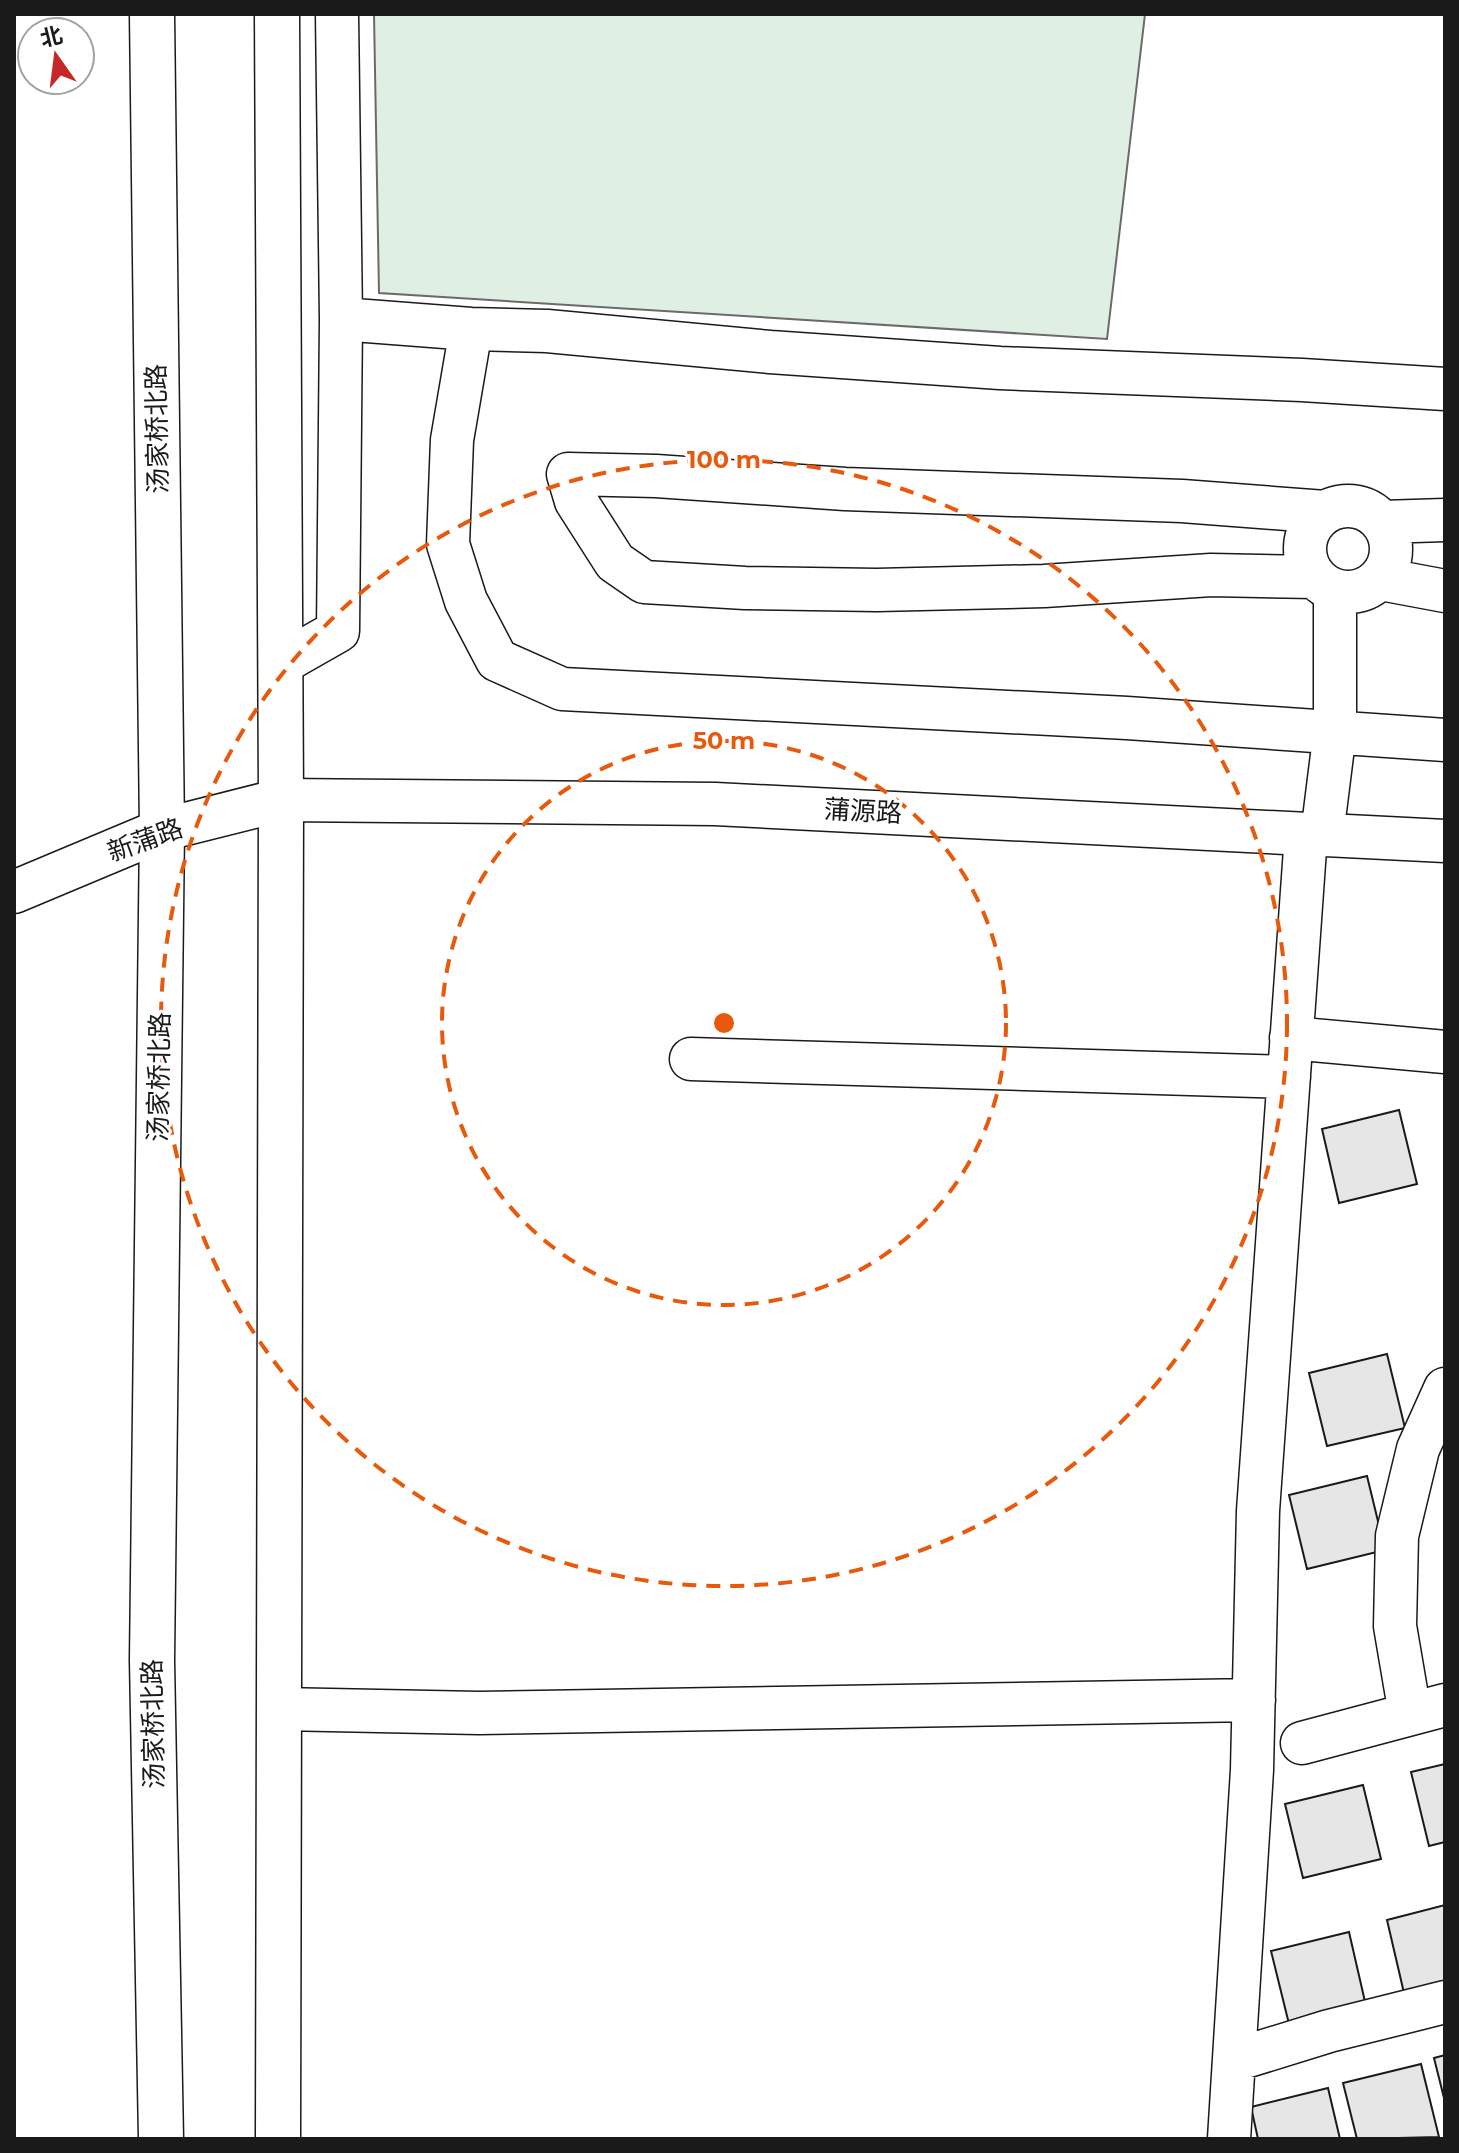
<svg xmlns="http://www.w3.org/2000/svg" width="1459" height="2153" viewBox="0 0 1459 2153" font-family="Montserrat,'Noto Sans SC',sans-serif">
  <style>
    .green { fill: #e0efe3; stroke: #6a6a6a; stroke-width: 2 }
    .building { fill: #e6e6e6; stroke: #1a1a1a; stroke-width: 2 }
    .lines { fill: none; stroke-linecap: round; stroke-linejoin: round }
    .minor-casing { stroke: #1a1a1a; stroke-width: 45 }
    .major-casing { stroke: #1a1a1a; stroke-width: 47 }
    .minor { stroke: #fff; stroke-width: 42 }
    .major { stroke: #fff; stroke-width: 44 }
    .ring { fill: none; stroke: #e8590c; stroke-width: 4; stroke-dasharray: 14 10 }
    .labels { text-anchor: middle; dominant-baseline: central; stroke-width: 6; stroke-linejoin: round; paint-order: stroke }
    .street-label { font-size: 26px; fill: #1a1a1a; stroke: #fff }
    .centre { fill: #e8590c; stroke: #fff; stroke-width: 4 }
    .ring-label { font-size: 24px; text-anchor: middle; font-weight: bold; fill: #e8590c; stroke: #fff; stroke-width: 6; stroke-linejoin: round; paint-order: stroke }
  </style>
  <rect width="100%" height="100%" fill="#fff"/>
  <path class="green" d="M 374,14 L 1145,14 L 1107,339 L 379,293 Z"/>
  <path class="building" d="M 1399,1110 L 1417,1184 L 1339,1203 L 1322,1129 Z
    M 1387,1354 L 1405,1428 L 1327,1446 L 1309,1373 Z
    M 1367,1476 L 1385,1550 L 1307,1569 L 1289,1495 Z
    M 1445,1764 L 1445,1842 L 1429,1846 L 1411,1772 Z
    M 1363,1785 L 1381,1859 L 1303,1878 L 1285,1804 Z
    M 1445,1905 L 1445,1984 L 1404,1993 L 1387,1920 Z
    M 1349,1932 L 1366,2006 L 1289,2024 L 1271,1951 Z
    M 1445,2055 L 1445,2102 L 1434,2058 Z
    M 1421,2064 L 1439,2137 L 1357,2139 L 1343,2083 Z
    M 1328,2088 L 1340,2139 L 1258,2139 L 1251,2107 Z"/>
  <g class="lines">
    <g class="minor-casing">
      <path id="minor" d="M 341,319 L 471,329 L 547,331 L 770,352 L 1000,368 L 1302,380 L 1445,389
        M 471,329 L 452,440 L 448,544 L 466,601 L 497,660 L 562,689 L 1127,718 L 1445,740
        M1305 549a43 43 0 1 1 86 0a43 43 0 1 1-86 0Z
        M 1382,522 L 1445,520
        M 1315,577 L 1211,575 L 1044,586 L 877,590 L 745,588 L 644,582 L 615,562 L 576,501 L 568,474 L 656,476 L 845,489 L 1182,501 L 1325,512
        M 1381,579 L 1445,591
        M 280,664 L 338,631 L 341,319 L 337,14
        M 1322,835 L 1335,731 L 1335,591
        M 14,892 L 162,830 L 281,800 L 715,804 L 1445,841
        M 1291,1038 L 1445,1052
        M 691,1059 L 1289,1077
        M 279,1709 L 479,1713 L 1254,1700
        M 1410,1714 L 1395,1626 L 1397,1536 L 1418,1449 L 1445,1389
        M 1302,1743 L 1445,1705
        M 1235,2060 L 1329,2031 L 1445,2002
        M 1229,2139 L 1252,1770 L 1258,1511 L 1306,835"/>
    </g>
    <g class="major-casing">
      <path id="major" d="M 152,14 L 162,830 L 152,1660 L 161,2139
        M 277,14 L 281,800 L 278,2139"/>
    </g>
    <use href="#minor" class="minor"/>
    <use href="#major" class="major"/>
  </g>
  <g class="ring">
    <circle cx="724" cy="1023" r="282"/>
    <circle cx="724" cy="1023" r="563"/>
  </g>
  <g class="labels">
    <g class="street-label">
      <text transform="translate(157 429) rotate(-91)">汤家桥北路</text>
      <text transform="translate(863 811) rotate(3)">蒲源路</text>
      <text transform="translate(145 840) rotate(-20)">新蒲路</text>
      <text transform="translate(159 1077) rotate(-89)">汤家桥北路</text>
      <text transform="translate(153 1724) rotate(-91)">汤家桥北路</text>
    </g>
  </g>
  <circle cx="724" cy="1023" r="12" class="centre"/>
  <g class="ring-label">
    <text x="724" y="468">100 m</text>
    <text x="724" y="749">50 m</text>
  </g>
  <rect width="1459" height="2153" fill="none" stroke="#1a1a1a" stroke-width="32"/>
  <g transform="translate(56 56) rotate(346)"><circle r="38" fill="#ffffff" stroke="#a3a3a3" stroke-width="2"/>
  <path d="M0-6L14 30L0 20L-14 30Z" fill="#c62828"/>
  <text y="-12" font-size="22" font-weight="bold" text-anchor="middle" fill="#1a1a1a">北</text>
  </g>
</svg>
